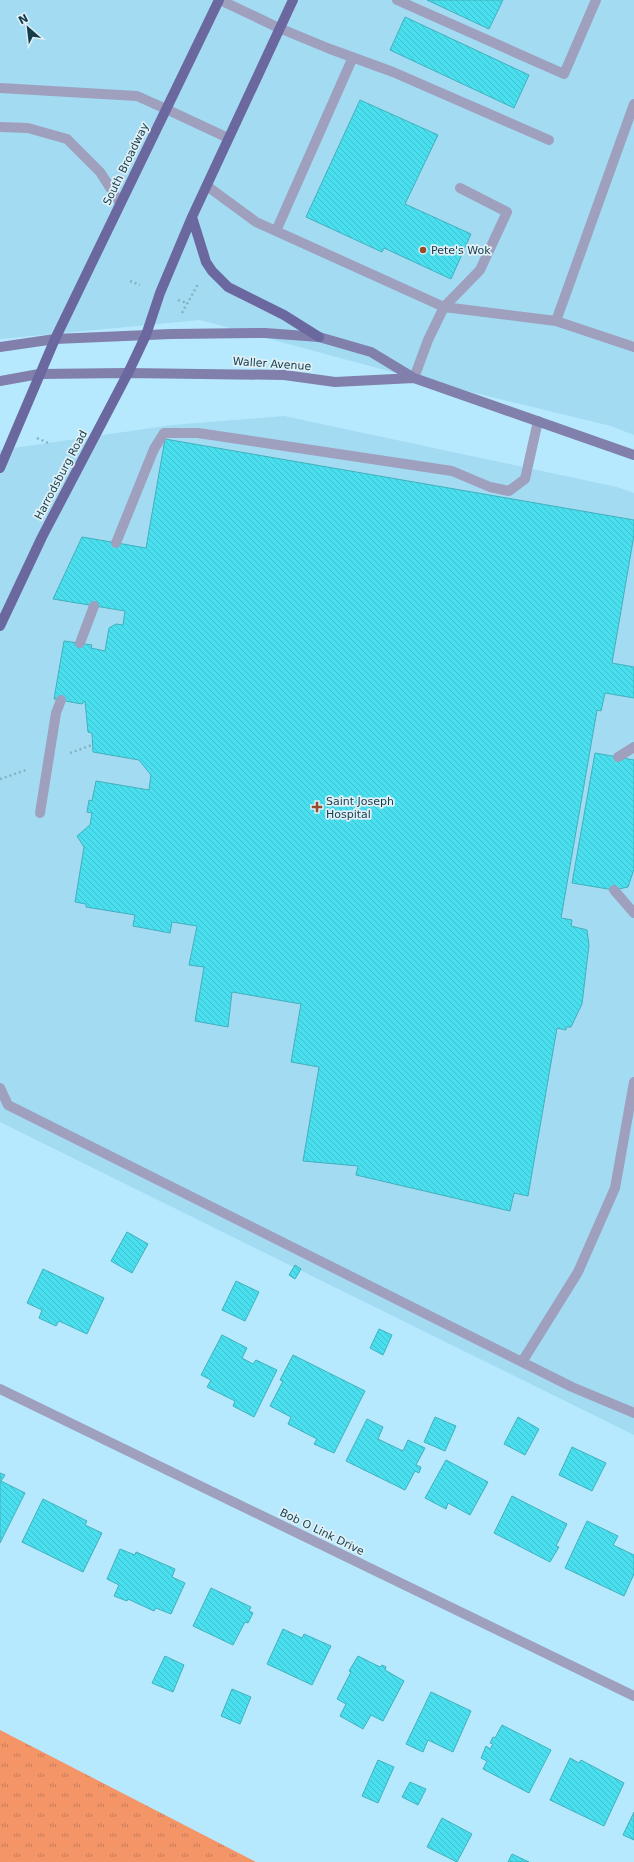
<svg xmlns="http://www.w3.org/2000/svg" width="634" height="1862" viewBox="0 0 634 1862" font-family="'DejaVu Sans',sans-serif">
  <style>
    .built { fill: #a3dbf2 }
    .grass { fill: url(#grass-tufts) }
    .building { fill: url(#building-back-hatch); stroke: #42b0bc }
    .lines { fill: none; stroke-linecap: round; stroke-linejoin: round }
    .path { stroke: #83b2c5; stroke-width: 2.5; stroke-dasharray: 2 3; stroke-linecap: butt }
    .lane { stroke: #9f9fbe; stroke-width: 10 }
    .street { stroke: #9f9fbe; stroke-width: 10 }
    .secondary { stroke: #817fac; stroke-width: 10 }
    .primary { stroke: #6b689f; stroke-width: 10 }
    .poi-dot { fill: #954d2a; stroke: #e0f0f7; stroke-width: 1.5 }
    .labels { text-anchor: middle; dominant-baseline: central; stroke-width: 3.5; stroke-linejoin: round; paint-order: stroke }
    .street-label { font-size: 11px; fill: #163c4a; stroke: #e0f0f7 }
    .poi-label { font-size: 11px; fill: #163c4a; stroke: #e0f0f7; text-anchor: start }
  </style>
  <defs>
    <pattern id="grass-tufts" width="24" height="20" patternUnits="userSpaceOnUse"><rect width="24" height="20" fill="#f49568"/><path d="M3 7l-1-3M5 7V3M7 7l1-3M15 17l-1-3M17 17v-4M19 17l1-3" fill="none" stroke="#c57b58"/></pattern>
    <pattern id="building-back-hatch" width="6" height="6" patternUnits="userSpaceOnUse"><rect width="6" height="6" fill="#49dfef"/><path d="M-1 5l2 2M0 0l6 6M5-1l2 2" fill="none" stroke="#3fc0ce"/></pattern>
  </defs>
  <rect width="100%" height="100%" fill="#b6e9fe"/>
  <path class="built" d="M 0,0 L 634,0 L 634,435 L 611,426 L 414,378 L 200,320 L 0,339 Z
    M 284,416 L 617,487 L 634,493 L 634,1435 L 0,1122 L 0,450 L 172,425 Z"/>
  <path class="grass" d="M 0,1730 L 256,1862 L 0,1862 Z"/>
  <path class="building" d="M 427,0 L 503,0 L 489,29 Z
    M 405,17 L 529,75 L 514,108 L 390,50 Z
    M 360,100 L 438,135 L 405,204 L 471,234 L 451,279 L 384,248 L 382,252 L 306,217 Z
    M 165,439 L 634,520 L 634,535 L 612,663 L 634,667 L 634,698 L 605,693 L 601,711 L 597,710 L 561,918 L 572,920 L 571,926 L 587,930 L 589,945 L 582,1004 L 571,1027 L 566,1027 L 566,1030 L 557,1028 L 528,1196 L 514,1193 L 510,1211 L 356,1175 L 358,1166 L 303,1161 L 319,1067 L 291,1062 L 301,1004 L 232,992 L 228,1027 L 195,1021 L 204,967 L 189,965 L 197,926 L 172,922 L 170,933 L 133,926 L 135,915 L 86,907 L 86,904 L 75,902 L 84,847 L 77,836 L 90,825 L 92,813 L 87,812 L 89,800 L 92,801 L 96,781 L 149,790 L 151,775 L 139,760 L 93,752 L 92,733 L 88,732 L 85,701 L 82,704 L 54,699 L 64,641 L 92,645 L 91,648 L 105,651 L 109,628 L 116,624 L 123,625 L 125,611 L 53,599 L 82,537 L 146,548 Z
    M 595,753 L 634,760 L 634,869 L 628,887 L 614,890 L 572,883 Z
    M 127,1232 L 148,1244 L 132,1273 L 111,1261 Z
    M 295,1265 L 301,1269 L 295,1279 L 289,1275 Z
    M 43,1269 L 104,1298 L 87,1334 L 59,1321 L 56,1326 L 39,1318 L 42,1310 L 27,1303 Z
    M 236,1281 L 259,1292 L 245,1321 L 222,1310 Z
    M 379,1329 L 392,1335 L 383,1355 L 370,1348 Z
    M 222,1335 L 247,1348 L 242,1358 L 253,1364 L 256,1360 L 277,1370 L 254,1417 L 233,1406 L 235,1401 L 207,1387 L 211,1380 L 201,1375 Z
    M 293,1355 L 365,1391 L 334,1453 L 314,1444 L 317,1439 L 288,1424 L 291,1417 L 270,1406 L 283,1381 L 280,1380 Z
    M 435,1417 L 456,1426 L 445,1451 L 424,1442 Z
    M 518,1417 L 539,1429 L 525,1455 L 504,1444 Z
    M 367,1419 L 383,1427 L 378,1439 L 403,1451 L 408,1440 L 425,1448 L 416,1465 L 421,1467 L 419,1473 L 415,1471 L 405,1490 L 346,1461 Z
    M 572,1447 L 606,1463 L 592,1491 L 559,1475 Z
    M 446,1460 L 488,1482 L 470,1515 L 448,1503 L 446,1509 L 425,1498 Z
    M 0,1473 L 5,1475 L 1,1481 L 25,1493 L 0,1543 Z
    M 512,1496 L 567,1524 L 556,1546 L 559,1547 L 550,1562 L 494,1533 Z
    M 43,1499 L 87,1521 L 85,1525 L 102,1533 L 83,1572 L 22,1542 Z
    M 587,1521 L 618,1536 L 613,1545 L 634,1555 L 634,1574 L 624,1596 L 565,1568 Z
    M 120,1549 L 135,1555 L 136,1552 L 175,1569 L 172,1577 L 185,1583 L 171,1614 L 156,1608 L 154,1611 L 128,1599 L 127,1601 L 114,1596 L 119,1585 L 107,1579 Z
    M 211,1588 L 251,1607 L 249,1611 L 253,1613 L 248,1623 L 245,1622 L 233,1645 L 193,1626 Z
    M 283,1629 L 302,1638 L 304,1634 L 331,1646 L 312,1685 L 267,1664 Z
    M 165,1656 L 184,1665 L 173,1692 L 152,1683 Z
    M 358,1656 L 380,1667 L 382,1665 L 386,1667 L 385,1670 L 404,1681 L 383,1721 L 371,1715 L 363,1729 L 340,1716 L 346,1704 L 337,1699 L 351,1672 L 349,1671 Z
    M 232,1689 L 251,1697 L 240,1724 L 221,1716 Z
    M 431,1692 L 471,1711 L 453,1752 L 428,1740 L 423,1752 L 406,1744 Z
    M 502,1725 L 551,1750 L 529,1793 L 483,1769 L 487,1761 L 481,1758 L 486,1746 L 490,1749 L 493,1744 L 490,1743 L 493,1737 L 495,1738 Z
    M 570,1758 L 579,1763 L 581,1760 L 624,1783 L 604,1826 L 550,1800 Z
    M 378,1760 L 394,1767 L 378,1803 L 362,1796 Z
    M 410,1782 L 426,1789 L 418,1805 L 402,1797 Z
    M 634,1812 L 634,1840 L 623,1835 Z
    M 442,1818 L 472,1834 L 457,1862 L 427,1847 Z
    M 512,1854 L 529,1862 L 508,1862 Z"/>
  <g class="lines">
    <path class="path" d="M 130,281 L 140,285
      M 178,300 L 187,303
      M 182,313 L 198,284
      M 37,438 L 48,443
      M 70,753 L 92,745
      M 0,779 L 26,770"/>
    <path class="lane" d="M 397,0 L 564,74 L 596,0
      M 279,28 L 330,49 L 393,72 L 549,140
      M 0,88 L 137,96 L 166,109
      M 634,104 L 556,321 L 634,347
      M 0,127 L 28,128 L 67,139 L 100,172 L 120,203
      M 207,186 L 256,222 L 444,307 L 556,321
      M 276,231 L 353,57
      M 414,378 L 428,340 L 444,307 L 480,270 L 507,212 L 460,188
      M 116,543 L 154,449 L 164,433 L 198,433 L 452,471 L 490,487 L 509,491 L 525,479 L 538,421
      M 80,643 L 94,606
      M 618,757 L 634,747
      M 40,813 L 56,713 L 61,700
      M 614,890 L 634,913
      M 0,1088 L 8,1105 L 572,1387 L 634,1413
      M 522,1362 L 578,1272 L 615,1188 L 634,1082"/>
    <path class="street" d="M 220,0 L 279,28
      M 166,109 L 228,138
      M 0,1389 L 634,1696"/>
    <path class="secondary" d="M 0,347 L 55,339 L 171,334 L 265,333 L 319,337 L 371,352 L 414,378 L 634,455
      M 0,381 L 39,374 L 128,373 L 284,375 L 335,382 L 414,378"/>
    <path class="primary" d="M 192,217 L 206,262 L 212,271 L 228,287 L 284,315 L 319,337
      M 0,468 L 55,339 L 219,0
      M 0,626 L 42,537 L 128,373 L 146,335 L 160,293 L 192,217 L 293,0"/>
  </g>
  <g class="poi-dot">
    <circle cx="423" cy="250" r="4"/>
    <path d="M315 801h4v4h4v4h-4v4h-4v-4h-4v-4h4z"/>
  </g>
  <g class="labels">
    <g class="street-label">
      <text transform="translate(126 164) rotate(-64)">South Broadway</text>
      <text transform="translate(272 364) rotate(4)">Waller Avenue</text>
      <text transform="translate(61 475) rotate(-62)">Harrodsburg Road</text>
      <text transform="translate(322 1532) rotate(26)">Bob O Link Drive</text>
    </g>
    <g class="poi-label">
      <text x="431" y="250">Pete's Wok</text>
      <text x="326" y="801">Saint Joseph<tspan x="326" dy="13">Hospital</tspan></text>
    </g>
  </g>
  <g transform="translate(28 28) rotate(332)" stroke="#e0f0f7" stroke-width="3" paint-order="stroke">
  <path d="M0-3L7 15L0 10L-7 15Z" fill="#163c4a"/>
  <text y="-6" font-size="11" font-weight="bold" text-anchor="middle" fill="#163c4a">N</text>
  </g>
</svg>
